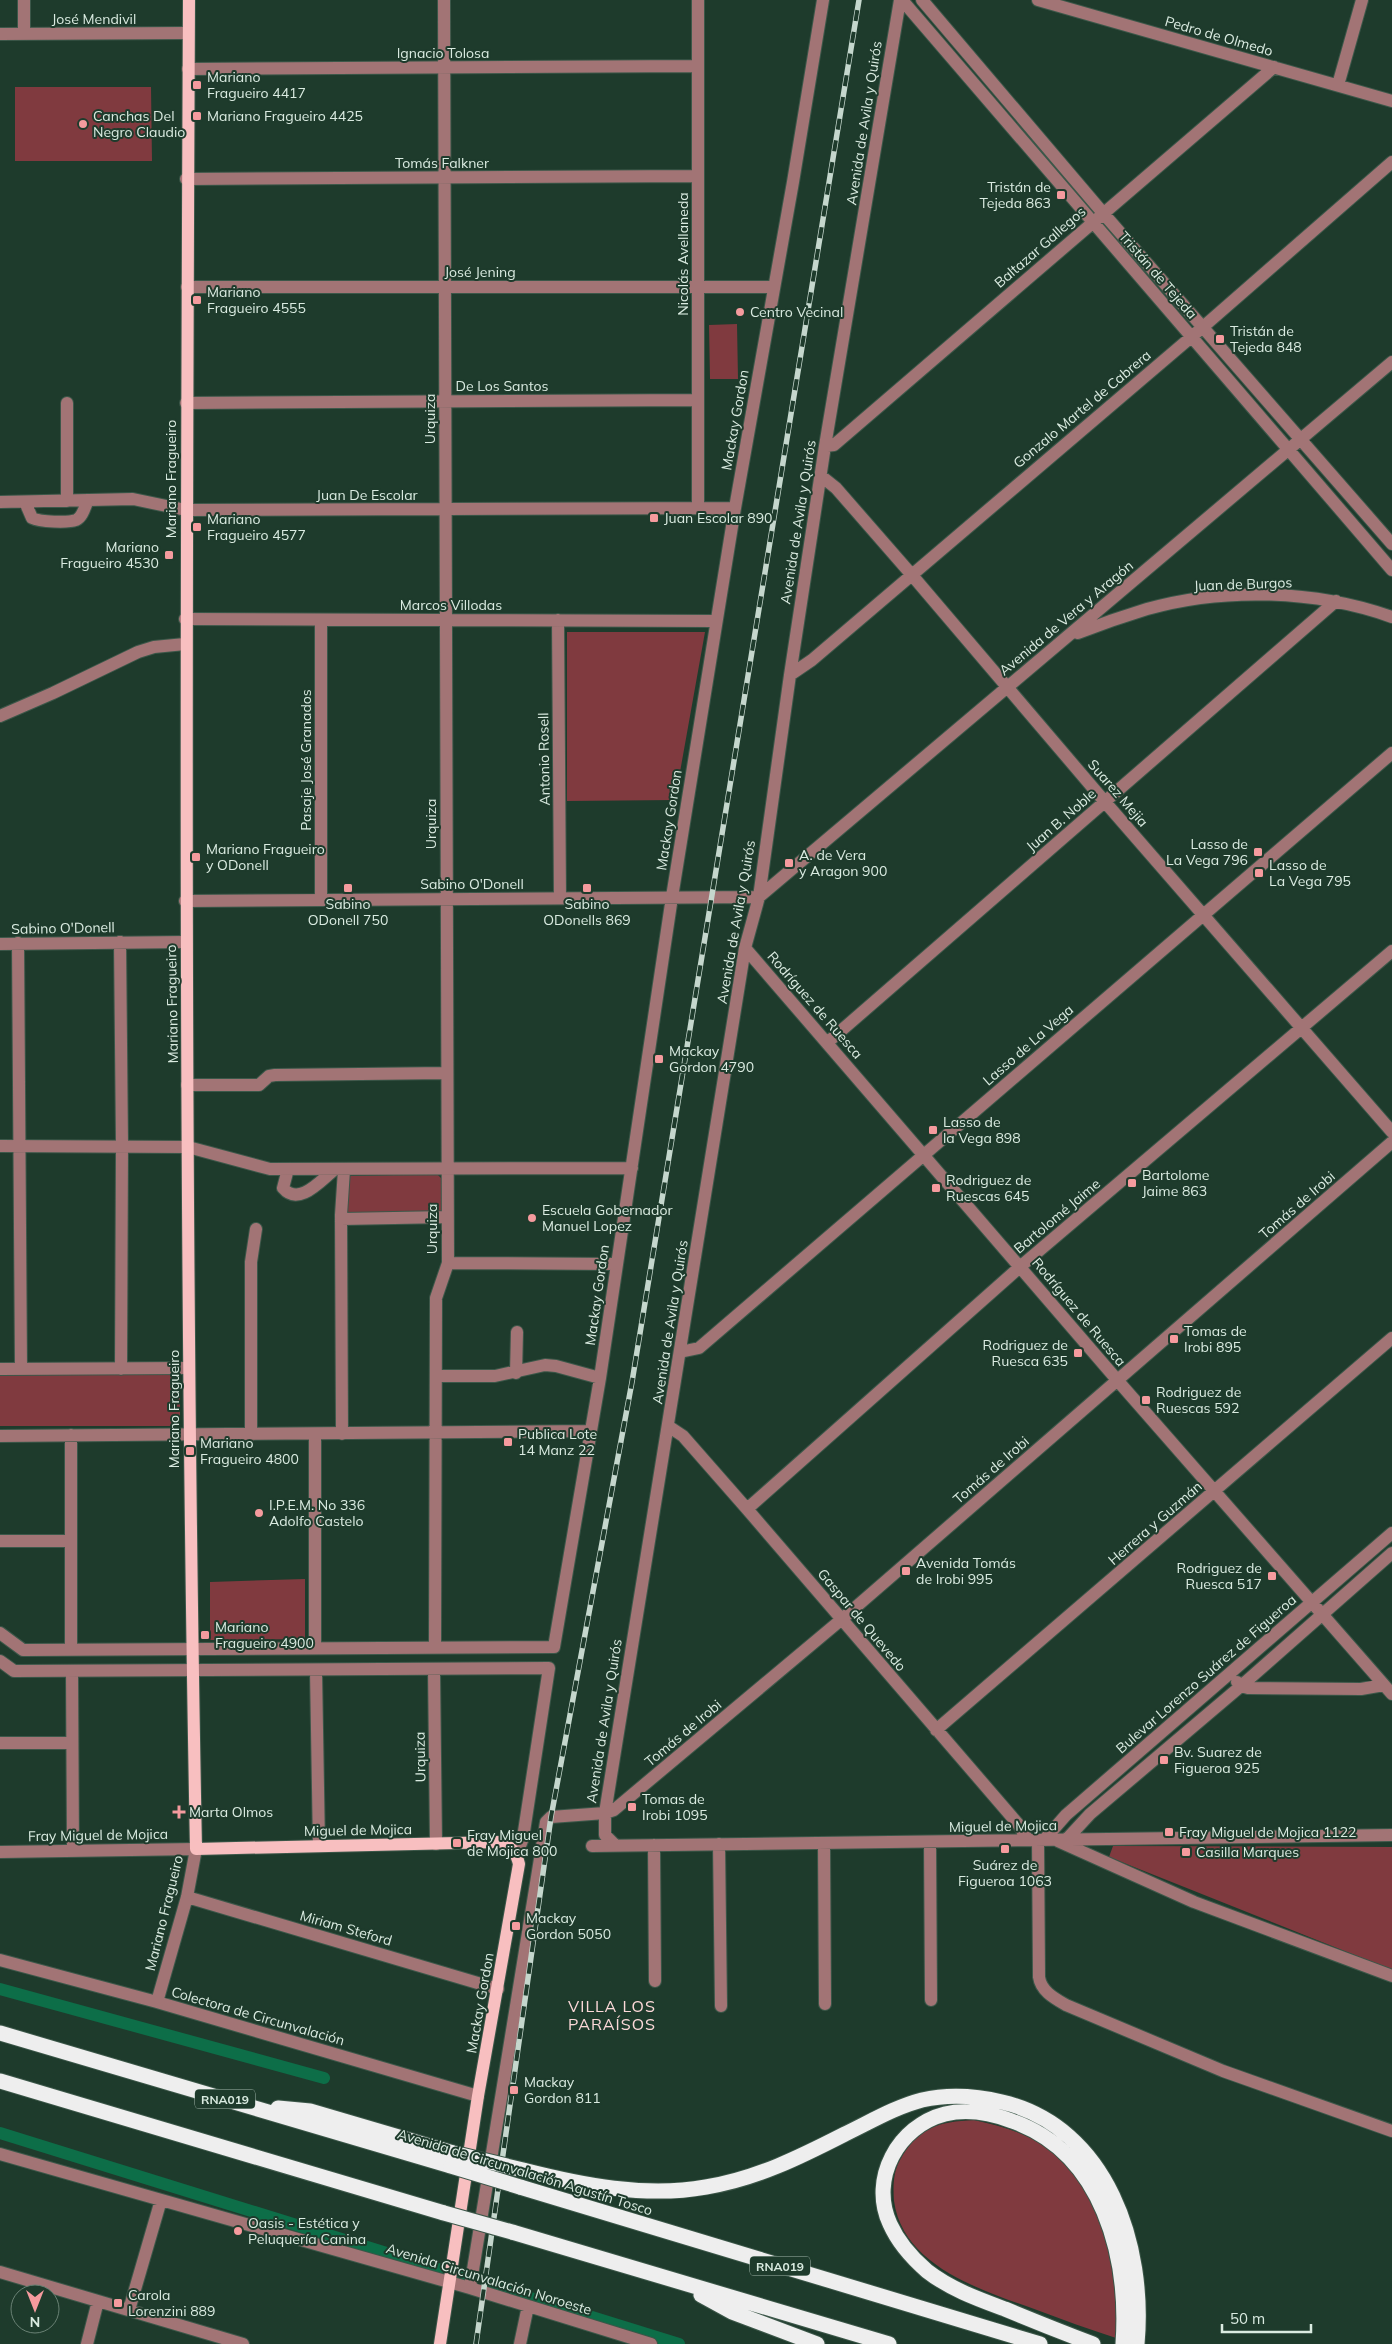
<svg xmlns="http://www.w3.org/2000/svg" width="1392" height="2344" viewBox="0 0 1392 2344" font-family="Mulish,sans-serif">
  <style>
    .green { fill: #803a3f }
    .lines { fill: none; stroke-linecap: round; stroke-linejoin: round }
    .canal { stroke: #0d6e48; stroke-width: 12 }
    .minor-casing { stroke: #3c5749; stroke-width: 14 }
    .major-casing { stroke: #3c5749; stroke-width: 14 }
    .highway-casing { stroke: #3c5749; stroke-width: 17 }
    .minor { stroke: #a27475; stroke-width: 12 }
    .major { stroke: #f8bfc0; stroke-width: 12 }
    .highway { stroke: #eee; stroke-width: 15 }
    .rail-casing { stroke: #c5d7cd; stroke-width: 5.5 }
    .rail { stroke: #1e3b2c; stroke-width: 4; stroke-dasharray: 11; stroke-linecap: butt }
    .highway-bridge-casing { stroke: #3c5749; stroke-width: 17; stroke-linecap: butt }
    .highway-bridge { stroke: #eee; stroke-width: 15 }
    .poi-dot { fill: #f59b9e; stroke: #1e3b2c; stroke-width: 2 }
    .labels { text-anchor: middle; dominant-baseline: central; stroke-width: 4; stroke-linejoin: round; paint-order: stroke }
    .shield { fill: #1e3b2c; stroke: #a2b6ab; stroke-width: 1 }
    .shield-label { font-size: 12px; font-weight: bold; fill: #daebe1 }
    .street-label { font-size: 14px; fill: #daebe1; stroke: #1e3b2c }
    .poi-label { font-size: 14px; fill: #daebe1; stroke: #1e3b2c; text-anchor: start }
    .quarter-label { font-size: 16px; letter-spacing: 1px; fill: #fdd9d9; stroke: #1e3b2c }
  </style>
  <rect width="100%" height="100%" fill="#1e3b2c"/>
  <path class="green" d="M 15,87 L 151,87 L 152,161 L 15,161 Z
    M 737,324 L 738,379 L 710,379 L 709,325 Z
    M 567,632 L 705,632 L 675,800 L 567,801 Z
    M 437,1174 L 443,1180 L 443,1212 L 346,1213 L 350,1176 Z
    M 0,1374 L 180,1374 L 180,1426 L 0,1426 Z
    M 305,1579 L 305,1639 L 210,1640 L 210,1582 Z
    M 1113,1846 L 1392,1847 L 1392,1970 L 1109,1857 Z
    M 974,2120 C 1000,2126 1023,2132 1045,2146 C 1103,2183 1119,2275 1116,2338 C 1089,2329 1063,2320 1037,2310 C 984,2291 903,2267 894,2201 C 893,2188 893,2172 900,2160 C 918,2127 938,2122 974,2120 Z"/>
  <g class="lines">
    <path class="canal" d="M 0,1989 L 324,2078
      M 0,2133 L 438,2269
      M 457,2275 L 464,2277
      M 492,2286 L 679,2344"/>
    <g class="minor-casing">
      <path id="minor" d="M 24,0 L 24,34
        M 698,0 L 698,508
        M 902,0 L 1392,570
        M 922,0 L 1103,213 L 1392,544
        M 1038,0 L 1392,101
        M 0,34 L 188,33
        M 188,69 L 698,66
        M 1338,85 L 1362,0
        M 186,179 L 698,176
        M 187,287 L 773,287
        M 67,403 L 67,501
        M 186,403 L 698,400
        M 825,446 L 834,445 L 1274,67
        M 821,476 L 836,488 L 911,574 L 1105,802 L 1392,1132
        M 0,502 L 133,499 L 186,510 L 735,508
        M 25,502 L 32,518 C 40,522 68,523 76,520 C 83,517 85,506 88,500
        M 185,619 L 716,621
        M 321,620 L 321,900
        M 558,620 L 560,898
        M 1078,633 C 1101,624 1124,616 1147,609 C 1225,587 1316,590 1392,617
        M 790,675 L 812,660 L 1203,327 L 1392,162
        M 0,716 L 53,693 L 138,652 L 154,647 L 185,644
        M 759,897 L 1392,362
        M 185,901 L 759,897
        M 120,942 L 122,1145 L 121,1369
        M 18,943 L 21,1369
        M 0,944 L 186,942
        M 745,948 L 1118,1381 L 1392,1694
        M 828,1042 L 1336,601
        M 187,1085 L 259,1085 L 269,1076 L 275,1075 L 446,1073
        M 0,1146 L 188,1147 L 270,1169 L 632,1168
        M 288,1169 L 283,1188 C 299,1207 321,1180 334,1170
        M 341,1219 L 447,1217
        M 448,1263 L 616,1264
        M 680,1352 L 699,1348 L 1392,753
        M 0,1369 L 189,1368
        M 516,1373 L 517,1332
        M 436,1376 L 495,1376 L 545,1365 L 556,1366 L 600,1378
        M 668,1426 L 683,1436 L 747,1509 L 1018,1824 L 1028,1840
        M 315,1434 L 315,1648
        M 342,1434 L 341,1215 L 344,1170
        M 71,1435 L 71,1649
        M 251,1435 L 251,1262 L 256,1229
        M 0,1436 L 589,1431
        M 747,1509 L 1021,1266 L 1392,951
        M 0,1541 L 71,1541
        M 0,1633 L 23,1650 L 554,1647 L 600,1378 L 672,897 L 735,508 L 793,182 L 823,0
        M 435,1646 L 436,1298 L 448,1263 L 444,0
        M 0,1661 L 14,1671 L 549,1668 L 523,1838 L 517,1854
        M 434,1669 L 436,1844
        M 72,1671 L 73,1851
        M 316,1671 L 319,1846
        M 1237,1682 L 1241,1686 L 1248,1688 L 1361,1689 L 1384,1685
        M 936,1730 L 1392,1338
        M 0,1743 L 72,1743
        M 1038,1840 L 1039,1977 C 1041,1991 1054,1998 1066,2005 L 1223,2071 L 1392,2131
        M 1044,1840 L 1066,1815 L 1392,1533
        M 1066,1840 L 1090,1814 L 1241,1686 L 1392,1553
        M 1058,1841 L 1194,1902 L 1392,1976
        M 930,1842 L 931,2000
        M 824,1843 L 825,2004
        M 719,1844 L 721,2006
        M 615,1845 L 605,1835 L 605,1813 L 745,948 L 759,897 L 790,675 L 825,446 L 900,0
        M 654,1845 L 655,1981
        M 592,1846 L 1392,1835
        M 0,1852 L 196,1849 L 187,1897 L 157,2002
        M 187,1897 L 498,1989
        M 0,1960 L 157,2002 L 478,2096
        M 0,2154 L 470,2288 L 651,2344
        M 0,2272 L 243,2344
        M 470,2288 L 546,1822 L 551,1817 L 605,1813 L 614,1810 L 842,1619 L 1392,1142
        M 129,2310 L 161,2200
        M 87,2344 L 98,2301
        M 520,2344 L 528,2306"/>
    </g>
    <g class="major-casing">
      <path id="major" d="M 189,0 C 186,616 184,1233 196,1849 L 500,1842 C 512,1847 516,1852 519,1864 L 478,2096 L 440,2344"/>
    </g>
    <g class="highway-casing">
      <path id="highway" d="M 0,2033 L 451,2166
        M 0,2081 L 444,2213
        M 278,2108 L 310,2111 L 453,2153
        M 523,2170 C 582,2185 645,2198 706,2187 C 756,2179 800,2157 845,2134 C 870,2122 895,2107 922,2100 C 948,2094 977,2096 1002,2102 C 1108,2127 1146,2246 1137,2344
        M 520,2187 L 1040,2344
        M 512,2232 L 889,2344
        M 701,2295 L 732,2312 L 817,2344
        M 1093,2344 C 1064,2333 1034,2321 1005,2309 C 978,2299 950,2289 927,2271 C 912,2258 898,2242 890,2224 C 869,2179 898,2126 945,2114 C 966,2109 991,2113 1012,2121 C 1103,2153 1129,2257 1123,2344"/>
    </g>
    <use href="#minor" class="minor"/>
    <use href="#major" class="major"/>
    <use href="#highway" class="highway"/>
    <g class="rail-casing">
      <path id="rail" d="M 476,2344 L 551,1817 L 632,1382 L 859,0"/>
    </g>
    <use href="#rail" class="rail"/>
    <g class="highway-bridge-casing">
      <path id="highway-bridge" d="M 453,2153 L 523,2170
        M 451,2166 L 520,2187
        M 444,2213 L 512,2232"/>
    </g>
    <use href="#highway-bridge" class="highway-bridge"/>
  </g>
  <g class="poi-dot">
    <rect x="192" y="80" width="10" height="10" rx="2.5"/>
    <rect x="192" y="111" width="10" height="10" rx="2.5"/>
    <circle cx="83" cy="124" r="5"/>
    <rect x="1056" y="190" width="10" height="10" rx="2.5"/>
    <rect x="192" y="295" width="10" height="10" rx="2.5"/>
    <circle cx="740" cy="312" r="5"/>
    <rect x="1215" y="334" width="10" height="10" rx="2.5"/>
    <rect x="649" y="513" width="10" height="10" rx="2.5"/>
    <rect x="192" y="522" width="10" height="10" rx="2.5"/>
    <rect x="164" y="550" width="10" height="10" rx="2.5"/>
    <rect x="1253" y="847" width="10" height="10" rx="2.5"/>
    <rect x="191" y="852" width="10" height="10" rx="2.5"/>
    <rect x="784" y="858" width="10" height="10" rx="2.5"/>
    <rect x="1254" y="868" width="10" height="10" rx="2.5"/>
    <rect x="343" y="883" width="10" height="10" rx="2.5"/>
    <rect x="582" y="883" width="10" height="10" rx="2.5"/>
    <rect x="654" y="1054" width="10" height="10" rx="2.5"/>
    <rect x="928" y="1125" width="10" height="10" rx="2.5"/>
    <rect x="1127" y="1178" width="10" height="10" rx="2.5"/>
    <rect x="931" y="1183" width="10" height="10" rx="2.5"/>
    <circle cx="532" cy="1218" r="5"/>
    <rect x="1169" y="1334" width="10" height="10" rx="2.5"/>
    <rect x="1073" y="1348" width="10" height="10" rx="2.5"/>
    <rect x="1141" y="1395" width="10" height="10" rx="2.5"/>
    <rect x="503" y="1437" width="10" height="10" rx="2.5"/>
    <rect x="185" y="1446" width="10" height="10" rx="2.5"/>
    <circle cx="259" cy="1513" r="5"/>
    <rect x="901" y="1566" width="10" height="10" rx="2.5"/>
    <rect x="1267" y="1571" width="10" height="10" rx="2.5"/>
    <rect x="200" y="1630" width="10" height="10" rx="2.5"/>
    <rect x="1159" y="1755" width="10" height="10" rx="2.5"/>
    <rect x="627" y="1802" width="10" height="10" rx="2.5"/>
    <path d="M176.5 1804.5h5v5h5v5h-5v5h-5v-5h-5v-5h5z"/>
    <rect x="1164" y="1827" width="10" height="10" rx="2.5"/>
    <rect x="452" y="1838" width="10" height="10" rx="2.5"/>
    <rect x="1000" y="1844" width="10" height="10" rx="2.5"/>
    <rect x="1181" y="1847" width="10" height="10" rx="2.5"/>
    <rect x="511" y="1921" width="10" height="10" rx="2.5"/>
    <rect x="509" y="2085" width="10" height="10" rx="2.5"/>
    <circle cx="238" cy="2231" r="5"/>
    <rect x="113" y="2298" width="10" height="10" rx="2.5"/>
  </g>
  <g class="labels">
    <g class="shield">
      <rect x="195" y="2089.5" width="60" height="19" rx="4"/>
      <rect x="750" y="2256.5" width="60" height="19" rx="4"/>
    </g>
    <g class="shield-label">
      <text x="225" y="2099">RNA019</text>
      <text x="780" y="2266">RNA019</text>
    </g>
    <g class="street-label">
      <text x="94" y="19">José Mendivil</text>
      <text transform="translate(1219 36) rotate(16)">Pedro de Olmedo</text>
      <text x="443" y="53">Ignacio Tolosa</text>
      <text transform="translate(864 123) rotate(-81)">Avenida de Avila y Quirós</text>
      <text x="442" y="163">Tomás Falkner</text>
      <text transform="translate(1040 247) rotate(-41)">Baltazar Gallegos</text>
      <text transform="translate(683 254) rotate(-90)">Nicolás Avellaneda</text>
      <text x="480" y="272">José Jening</text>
      <text transform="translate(1158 275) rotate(49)">Tristán de Tejeda</text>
      <text x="502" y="386">De Los Santos</text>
      <text transform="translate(1082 409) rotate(-40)">Gonzalo Martel de Cabrera</text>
      <text transform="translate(430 419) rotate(-90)">Urquiza</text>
      <text transform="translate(735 420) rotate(-80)">Mackay Gordon</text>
      <text transform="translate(171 479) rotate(-90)">Mariano Fragueiro</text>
      <text x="367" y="495">Juan De Escolar</text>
      <text transform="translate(798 522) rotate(-81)">Avenida de Avila y Quirós</text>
      <text transform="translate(1243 584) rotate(-2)">Juan de Burgos</text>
      <text x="451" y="605">Marcos Villodas</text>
      <text transform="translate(1066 618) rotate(-40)">Avenida de Vera y Aragón</text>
      <text transform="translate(544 759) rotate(-91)">Antonio Rosell</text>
      <text transform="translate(306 760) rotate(-90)">Pasaje José Granados</text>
      <text transform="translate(1118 793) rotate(49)">Suarez Mejia</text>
      <text transform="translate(669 820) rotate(-81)">Mackay Gordon</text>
      <text transform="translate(1061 820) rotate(-41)">Juan B. Noble</text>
      <text transform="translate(431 824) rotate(-90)">Urquiza</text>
      <text x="472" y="884">Sabino O'Donell</text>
      <text transform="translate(736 922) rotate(-80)">Avenida de Avila y Quirós</text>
      <text transform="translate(63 928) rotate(-1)">Sabino O'Donell</text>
      <text transform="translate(172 1004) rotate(-91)">Mariano Fragueiro</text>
      <text transform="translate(815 1005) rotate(49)">Rodríguez de Ruesca</text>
      <text transform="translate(1028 1045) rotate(-41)">Lasso de La Vega</text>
      <text transform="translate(1297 1205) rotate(-41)">Tomás de Irobi</text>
      <text transform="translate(1057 1216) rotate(-40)">Bartolomé Jaime</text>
      <text transform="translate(432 1229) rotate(-90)">Urquiza</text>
      <text transform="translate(597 1295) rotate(-82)">Mackay Gordon</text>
      <text transform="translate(1079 1312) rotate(50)">Rodríguez de Ruesca</text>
      <text transform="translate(670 1322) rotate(-81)">Avenida de Avila y Quirós</text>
      <text transform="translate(174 1409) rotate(-90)">Mariano Fragueiro</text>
      <text transform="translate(991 1470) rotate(-41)">Tomás de Irobi</text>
      <text transform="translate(1155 1523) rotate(-41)">Herrera y Guzmán</text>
      <text transform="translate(862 1620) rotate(50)">Gaspar de Quevedo</text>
      <text transform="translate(1206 1674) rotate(-41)">Bulevar Lorenzo Suárez de Figueroa</text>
      <text transform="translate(604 1721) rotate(-81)">Avenida de Avila y Quirós</text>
      <text transform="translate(683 1733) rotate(-40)">Tomás de Irobi</text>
      <text transform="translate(420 1757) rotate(-91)">Urquiza</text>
      <text transform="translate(1003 1826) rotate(-1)">Miguel de Mojica</text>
      <text transform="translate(358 1830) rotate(-1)">Miguel de Mojica</text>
      <text transform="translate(98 1835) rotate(-1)">Fray Miguel de Mojica</text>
      <text transform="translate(164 1913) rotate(-76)">Mariano Fragueiro</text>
      <text transform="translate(346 1928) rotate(16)">Miriam Steford</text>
      <text transform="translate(480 2003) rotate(-80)">Mackay Gordon</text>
      <text transform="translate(258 2016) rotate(16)">Colectora de Circunvalación</text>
      <text transform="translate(525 2172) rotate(17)">Avenida de Circunvalación Agustín Tosco</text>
      <text transform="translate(489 2279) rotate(17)">Avenida Circunvalación Noroeste</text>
    </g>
    <g class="poi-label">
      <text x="207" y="77">Mariano<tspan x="207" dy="16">Fragueiro 4417</tspan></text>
      <text x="93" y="116">Canchas Del<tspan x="93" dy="16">Negro Claudio</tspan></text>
      <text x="207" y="116">Mariano Fragueiro 4425</text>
      <text x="1051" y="187" text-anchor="end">Tristán de<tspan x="1051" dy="16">Tejeda 863</tspan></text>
      <text x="207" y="292">Mariano<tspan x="207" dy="16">Fragueiro 4555</tspan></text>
      <text x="750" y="312">Centro Vecinal</text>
      <text x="1230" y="331">Tristán de<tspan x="1230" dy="16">Tejeda 848</tspan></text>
      <text x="664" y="518">Juan Escolar 890</text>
      <text x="207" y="519">Mariano<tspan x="207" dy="16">Fragueiro 4577</tspan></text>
      <text x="159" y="547" text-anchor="end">Mariano<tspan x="159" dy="16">Fragueiro 4530</tspan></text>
      <text x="1248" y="844" text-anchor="end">Lasso de<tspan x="1248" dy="16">La Vega 796</tspan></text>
      <text x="206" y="849">Mariano Fragueiro<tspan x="206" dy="16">y ODonell</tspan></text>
      <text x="799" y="855">A. de Vera<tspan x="799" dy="16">y Aragon 900</tspan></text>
      <text x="1269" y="865">Lasso de<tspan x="1269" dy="16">La Vega 795</tspan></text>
      <text x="348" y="904" text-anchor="middle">Sabino<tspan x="348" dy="16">ODonell 750</tspan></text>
      <text x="587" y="904" text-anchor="middle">Sabino<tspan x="587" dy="16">ODonells 869</tspan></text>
      <text x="669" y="1051">Mackay<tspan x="669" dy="16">Gordon 4790</tspan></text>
      <text x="943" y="1122">Lasso de<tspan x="943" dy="16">la Vega 898</tspan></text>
      <text x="1142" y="1175">Bartolome<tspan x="1142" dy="16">Jaime 863</tspan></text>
      <text x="946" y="1180">Rodriguez de<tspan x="946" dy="16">Ruescas 645</tspan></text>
      <text x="542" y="1210">Escuela Gobernador<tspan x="542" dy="16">Manuel Lopez</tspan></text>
      <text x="1184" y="1331">Tomas de<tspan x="1184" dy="16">Irobi 895</tspan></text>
      <text x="1068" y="1345" text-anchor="end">Rodriguez de<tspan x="1068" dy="16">Ruesca 635</tspan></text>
      <text x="1156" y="1392">Rodriguez de<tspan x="1156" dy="16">Ruescas 592</tspan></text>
      <text x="518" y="1434">Publica Lote<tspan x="518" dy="16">14 Manz 22</tspan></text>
      <text x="200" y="1443">Mariano<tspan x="200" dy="16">Fragueiro 4800</tspan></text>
      <text x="269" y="1505">I.P.E.M. No 336<tspan x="269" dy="16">Adolfo Castelo</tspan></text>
      <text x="916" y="1563">Avenida Tomás<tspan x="916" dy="16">de Irobi 995</tspan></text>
      <text x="1262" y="1568" text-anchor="end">Rodriguez de<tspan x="1262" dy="16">Ruesca 517</tspan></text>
      <text x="215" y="1627">Mariano<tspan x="215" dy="16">Fragueiro 4900</tspan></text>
      <text x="1174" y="1752">Bv. Suarez de<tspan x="1174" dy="16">Figueroa 925</tspan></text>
      <text x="642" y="1799">Tomas de<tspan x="642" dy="16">Irobi 1095</tspan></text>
      <text x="189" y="1812">Marta Olmos</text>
      <text x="1179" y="1832">Fray Miguel de Mojica 1122</text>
      <text x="467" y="1835">Fray Miguel<tspan x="467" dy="16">de Mojica 800</tspan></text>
      <text x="1196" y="1852">Casilla Marques</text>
      <text x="1005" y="1865" text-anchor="middle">Suárez de<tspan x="1005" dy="16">Figueroa 1063</tspan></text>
      <text x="526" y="1918">Mackay<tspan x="526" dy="16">Gordon 5050</tspan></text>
      <text x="524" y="2082">Mackay<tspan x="524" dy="16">Gordon 811</tspan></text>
      <text x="248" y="2223">Oasis - Estética y<tspan x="248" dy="16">Peluquería Canina</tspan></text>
      <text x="128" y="2295">Carola<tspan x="128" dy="16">Lorenzini 889</tspan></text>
    </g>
    <g class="quarter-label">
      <text x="612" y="2006">VILLA LOS<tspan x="612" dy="18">PARAÍSOS</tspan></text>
    </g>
  </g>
  <g transform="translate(35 2309) rotate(180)"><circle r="24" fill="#1e3b2c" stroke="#698174"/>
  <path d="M0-4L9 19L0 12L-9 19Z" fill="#f59b9e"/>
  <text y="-8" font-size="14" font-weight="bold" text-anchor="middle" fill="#daebe1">N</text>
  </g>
  <path d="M1222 2324v8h89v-8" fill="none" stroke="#daebe1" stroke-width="2.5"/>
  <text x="1230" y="2324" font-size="15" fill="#daebe1" stroke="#1e3b2c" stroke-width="4" paint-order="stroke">50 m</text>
</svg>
